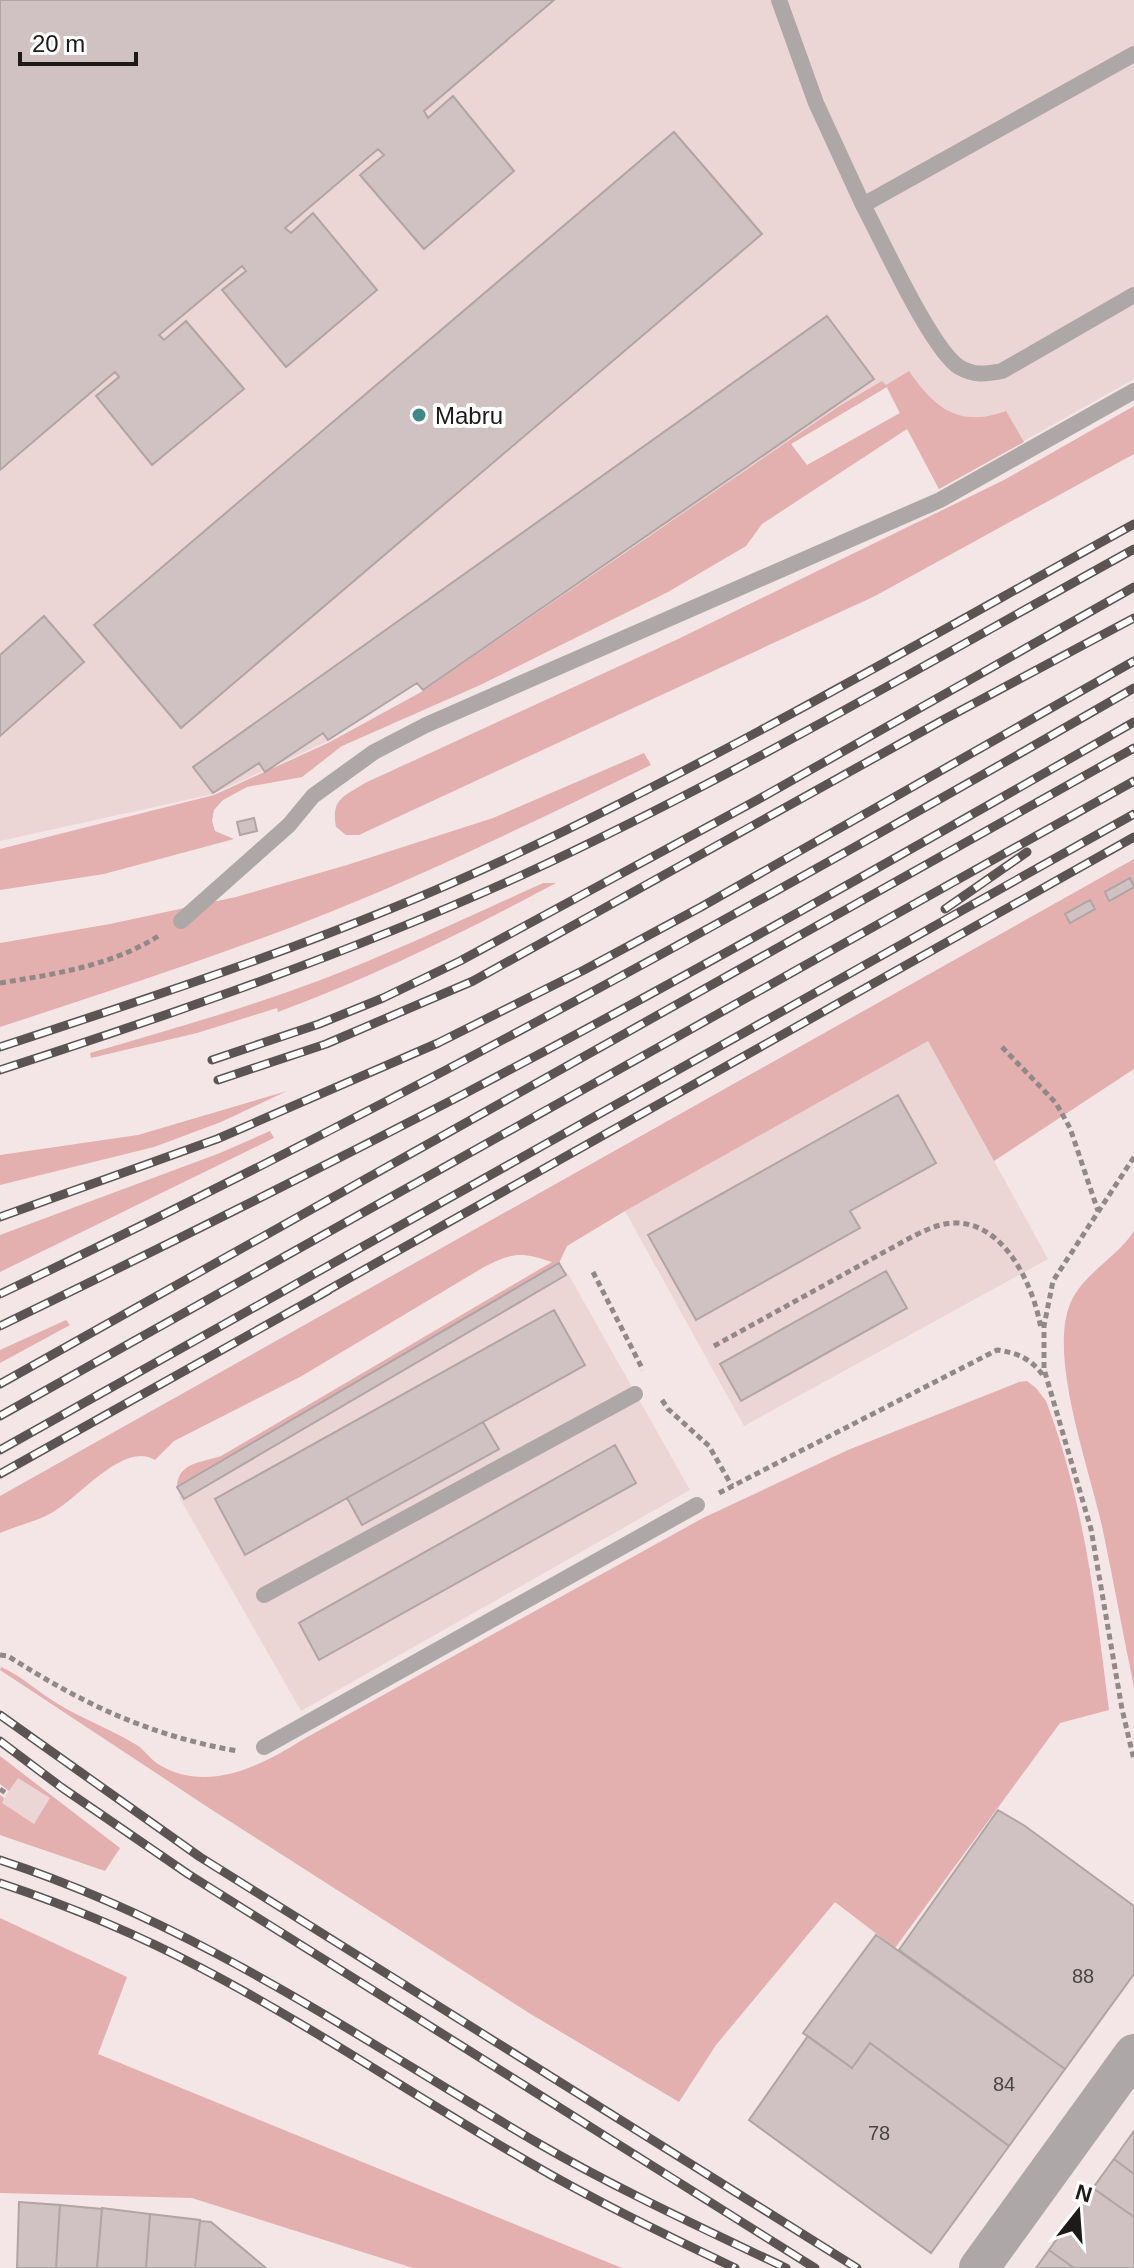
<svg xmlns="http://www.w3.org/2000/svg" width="1134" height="2268" viewBox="0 0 1134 2268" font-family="Arial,sans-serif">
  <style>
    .built { fill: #ebd5d5 }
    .green { fill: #e3afaf; fill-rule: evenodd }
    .building { fill: #d0c2c2; stroke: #b1a4a4; stroke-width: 2 }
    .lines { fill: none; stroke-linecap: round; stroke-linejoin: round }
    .path { stroke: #928888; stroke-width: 5; stroke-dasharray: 6 4; stroke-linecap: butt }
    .service { stroke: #ada7a7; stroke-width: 16 }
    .tertiary { stroke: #ada7a7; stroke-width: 40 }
    .rail-casing { stroke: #5c5454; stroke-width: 9 }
    .rail { stroke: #fff; stroke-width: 6; stroke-dasharray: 18; stroke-linecap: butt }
    .poi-dot { fill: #3f8789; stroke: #fff; stroke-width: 3 }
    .labels { text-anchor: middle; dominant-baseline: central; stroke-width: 8; stroke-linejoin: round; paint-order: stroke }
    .number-label { font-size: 20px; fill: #4b4444 }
    .poi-label { font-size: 24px; fill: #1f1a1a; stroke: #fff; text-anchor: start }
  </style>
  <rect width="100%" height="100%" fill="#f4e6e6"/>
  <path class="built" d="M 0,0 L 1134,0 L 1134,379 L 939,489 L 886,387 L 791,444 L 328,741 L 213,794 L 0,841 Z
    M 928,1041 L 1048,1259 L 744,1426 L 625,1211 Z
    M 559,1263 L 565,1273 L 567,1272 L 690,1490 L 301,1711 L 179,1497 L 181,1495 L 177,1487 Z
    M 18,1777 L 51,1798 L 34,1824 L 1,1803 Z"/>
  <path class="green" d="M 909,371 C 935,409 960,428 1006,411 L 1024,442 L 939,489 L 907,429 L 762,524 L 746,546 L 668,592 L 478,686 L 342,746 L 302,777 L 247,787 L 223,800 L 214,810 L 212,821 L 215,831 L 234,839 L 104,874 L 0,890 L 0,849 L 214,795 L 328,743 L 423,691 L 838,407 L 882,381 L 886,385 ZM 887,387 L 900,413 L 807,465 L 791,444 Z
    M 1134,406 L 1134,454 L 875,596 L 359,835 L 346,835 L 336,827 C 331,799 343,797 365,783 L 676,640 L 1004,480 Z
    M 644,753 L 651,765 C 533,822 415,880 292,927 C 196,963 98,995 0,1027 L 0,943 L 110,924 L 236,897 L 347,865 L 493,818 Z
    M 1134,859 L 1134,1069 L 994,1161 L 928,1041 L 625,1211 L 567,1246 L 559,1263 L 177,1487 C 178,1462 201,1463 221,1456 L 552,1262 C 521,1252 514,1252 484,1267 L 300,1377 L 174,1441 L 155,1460 C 124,1441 80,1497 53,1512 C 36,1522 18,1525 0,1533 L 0,1496 Z
    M 543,883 L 556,883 C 466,931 375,976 278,1012 L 277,1008 L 197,1033 L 91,1058 L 90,1053 C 166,1031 243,1009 318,981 C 394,952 468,917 543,883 Z
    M 287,1091 L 221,1122 L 154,1147 L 0,1185 L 0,1155 L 138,1135 Z
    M 270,1131 L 274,1138 L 0,1272 L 0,1235 L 220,1153 Z
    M 1134,1231 L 1134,1687 C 1123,1635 1114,1583 1103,1531 C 1091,1472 1048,1359 1070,1304 C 1083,1273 1117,1258 1134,1231 Z
    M 66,1320 L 70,1325 L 0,1363 L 0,1350 Z
    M 1027,1381 L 1036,1388 L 1046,1401 C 1084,1500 1096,1606 1109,1710 L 1060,1723 L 895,1948 L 835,1902 L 716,2045 L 679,2102 L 529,2013 L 209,1808 L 0,1670 L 1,1667 C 22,1676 38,1692 58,1704 C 83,1719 110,1729 135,1744 C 144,1749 150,1759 158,1764 C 206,1794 261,1766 302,1740 L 703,1518 L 848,1450 L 1019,1382 Z
    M 0,1756 L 120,1848 L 105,1871 L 0,1835 L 0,1795 L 4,1798 L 2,1803 L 34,1824 L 50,1798 L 18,1778 L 9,1791 L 0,1784 Z
    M 0,1918 L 127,1977 L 98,2054 L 622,2268 L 413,2268 L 192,2198 L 0,2193 Z"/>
  <path class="building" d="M 0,0 L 554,0 L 424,111 L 428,118 L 453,96 L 514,171 L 424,249 L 360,175 L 384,155 L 378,149 L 285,228 L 291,233 L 313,213 L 377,290 L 286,367 L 222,290 L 246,271 L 242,266 L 159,335 L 164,340 L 186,321 L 244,389 L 152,465 L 96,396 L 119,377 L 115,372 L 0,470 Z
    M 674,132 L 762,234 L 181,728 L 94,625 Z
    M 827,316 L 874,379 L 423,690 L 417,683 L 328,740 L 323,733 L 265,772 L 259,763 L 213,793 L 193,767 Z
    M 44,616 L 84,662 L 0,736 L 0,655 Z
    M 254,818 L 257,831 L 240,835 L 237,822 Z
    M 1130,878 L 1134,887 L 1109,901 L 1105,892 Z
    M 1090,900 L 1095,909 L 1070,923 L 1065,914 Z
    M 898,1095 L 936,1163 L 850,1211 L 860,1228 L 696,1320 L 648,1235 Z
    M 559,1263 L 566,1275 L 184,1499 L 177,1487 Z
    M 886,1271 L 907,1308 L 741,1401 L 720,1364 Z
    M 554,1310 L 585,1365 L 245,1555 L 215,1499 Z
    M 483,1422 L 499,1449 L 362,1525 L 347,1498 Z
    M 615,1445 L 636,1483 L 319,1660 L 299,1623 Z
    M 998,1810 L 1025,1826 L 1134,1906 L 1134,1974 L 1065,2069 L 899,1950 Z
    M 876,1935 L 1065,2069 L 1009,2146 L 870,2043 L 852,2068 L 803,2033 Z
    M 808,2036 L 852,2068 L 870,2043 L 1009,2146 L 931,2253 L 749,2120 Z
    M 1134,2131 L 1134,2174 L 1114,2159 Z
    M 1114,2159 L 1134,2174 L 1134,2217 L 1093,2188 Z
    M 1093,2188 L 1134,2217 L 1134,2268 L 1074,2268 L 1049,2250 Z
    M 19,2202 L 60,2205 L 56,2268 L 17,2268 Z
    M 60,2205 L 102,2209 L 97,2268 L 56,2268 Z
    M 102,2208 L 150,2214 L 146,2268 L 97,2268 Z
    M 150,2214 L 200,2220 L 195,2268 L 146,2268 Z
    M 200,2221 L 211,2222 L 266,2268 L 195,2268 Z
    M 1049,2250 L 1074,2268 L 1036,2268 Z"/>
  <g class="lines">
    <path class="path" d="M 0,983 C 55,974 112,966 160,935
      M 1002,1047 L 1056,1103 L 1070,1128 L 1098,1211
      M 1134,1157 L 1053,1281 L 1044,1326 L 1044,1369 L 1091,1529 L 1122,1709 L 1134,1760
      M 593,1272 L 643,1370
      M 714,1346 L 906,1240 C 920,1233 936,1224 952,1223 C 1004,1220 1034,1286 1041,1329
      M 662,1400 L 668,1409 L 709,1446 L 732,1486
      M 719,1493 L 997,1350 C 1018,1353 1032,1359 1044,1377
      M 0,1655 L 8,1656 C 83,1704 150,1736 238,1751
      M 0,1789 L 7,1794"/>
    <path class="service" d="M 779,0 L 816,103 L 863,205 L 1134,54
      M 863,205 C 882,240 931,349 959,367 C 974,376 986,374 1002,371 L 1134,295
      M 181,921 L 289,825 L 313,796 L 374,752 L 426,725 L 940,500 L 1134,391
      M 264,1595 L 635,1394
      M 264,1747 L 697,1505"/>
    <path class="tertiary" d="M 979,2268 L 1134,2054"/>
    <g class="rail-casing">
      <path id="rail" d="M 945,909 L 1027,852
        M 0,1047 C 174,990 347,933 512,856 C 725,756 929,637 1134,524
        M 212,1060 L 319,1024 L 383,998 L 460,961 L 759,799 L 1134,587
        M 0,1070 C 176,1013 350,953 518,877 C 729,780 931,661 1134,549
        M 218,1080 L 326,1044 L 473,981 L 941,721 L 1134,618
        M 0,1217 L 217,1139 L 438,1043 L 584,970 L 701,907 L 1134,661
        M 0,1294 C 387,1110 763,902 1134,688
        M 321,1294 L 1134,837
        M 0,1326 C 155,1251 309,1174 462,1095 C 689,976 912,849 1134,722
        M 0,1384 L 1134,748
        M 0,1416 L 1134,781
        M 0,1450 L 1134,814
        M 0,1474 L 329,1290
        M 0,1715 L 200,1857 L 857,2268
        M 0,1741 L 61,1787 L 188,1874 L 815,2268
        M 0,1860 C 199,1925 358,2038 536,2142 C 617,2189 702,2228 786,2268
        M 0,1883 C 69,1906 137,1934 201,1968 C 312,2026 416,2097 525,2160 C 593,2200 664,2234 735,2268"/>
    </g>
    <use href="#rail" class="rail"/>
  </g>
  <circle class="poi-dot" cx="419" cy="415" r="8"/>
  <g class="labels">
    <g class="number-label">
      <text x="1083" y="1976">88</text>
      <text x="1004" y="2084">84</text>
      <text x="879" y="2133">78</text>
    </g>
    <g class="poi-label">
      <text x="435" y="415">Mabru</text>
    </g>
  </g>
  <g transform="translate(1078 2212) rotate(17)" stroke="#ffffff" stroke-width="6" paint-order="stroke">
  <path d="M0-6L14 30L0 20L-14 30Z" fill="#1f1a1a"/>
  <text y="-12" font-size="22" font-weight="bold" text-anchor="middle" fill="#1f1a1a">N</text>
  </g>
  <path d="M20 52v12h116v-12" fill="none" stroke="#1f1a1a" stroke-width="4"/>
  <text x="32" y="52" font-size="24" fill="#1f1a1a" stroke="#ffffff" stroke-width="6" paint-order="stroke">20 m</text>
</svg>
